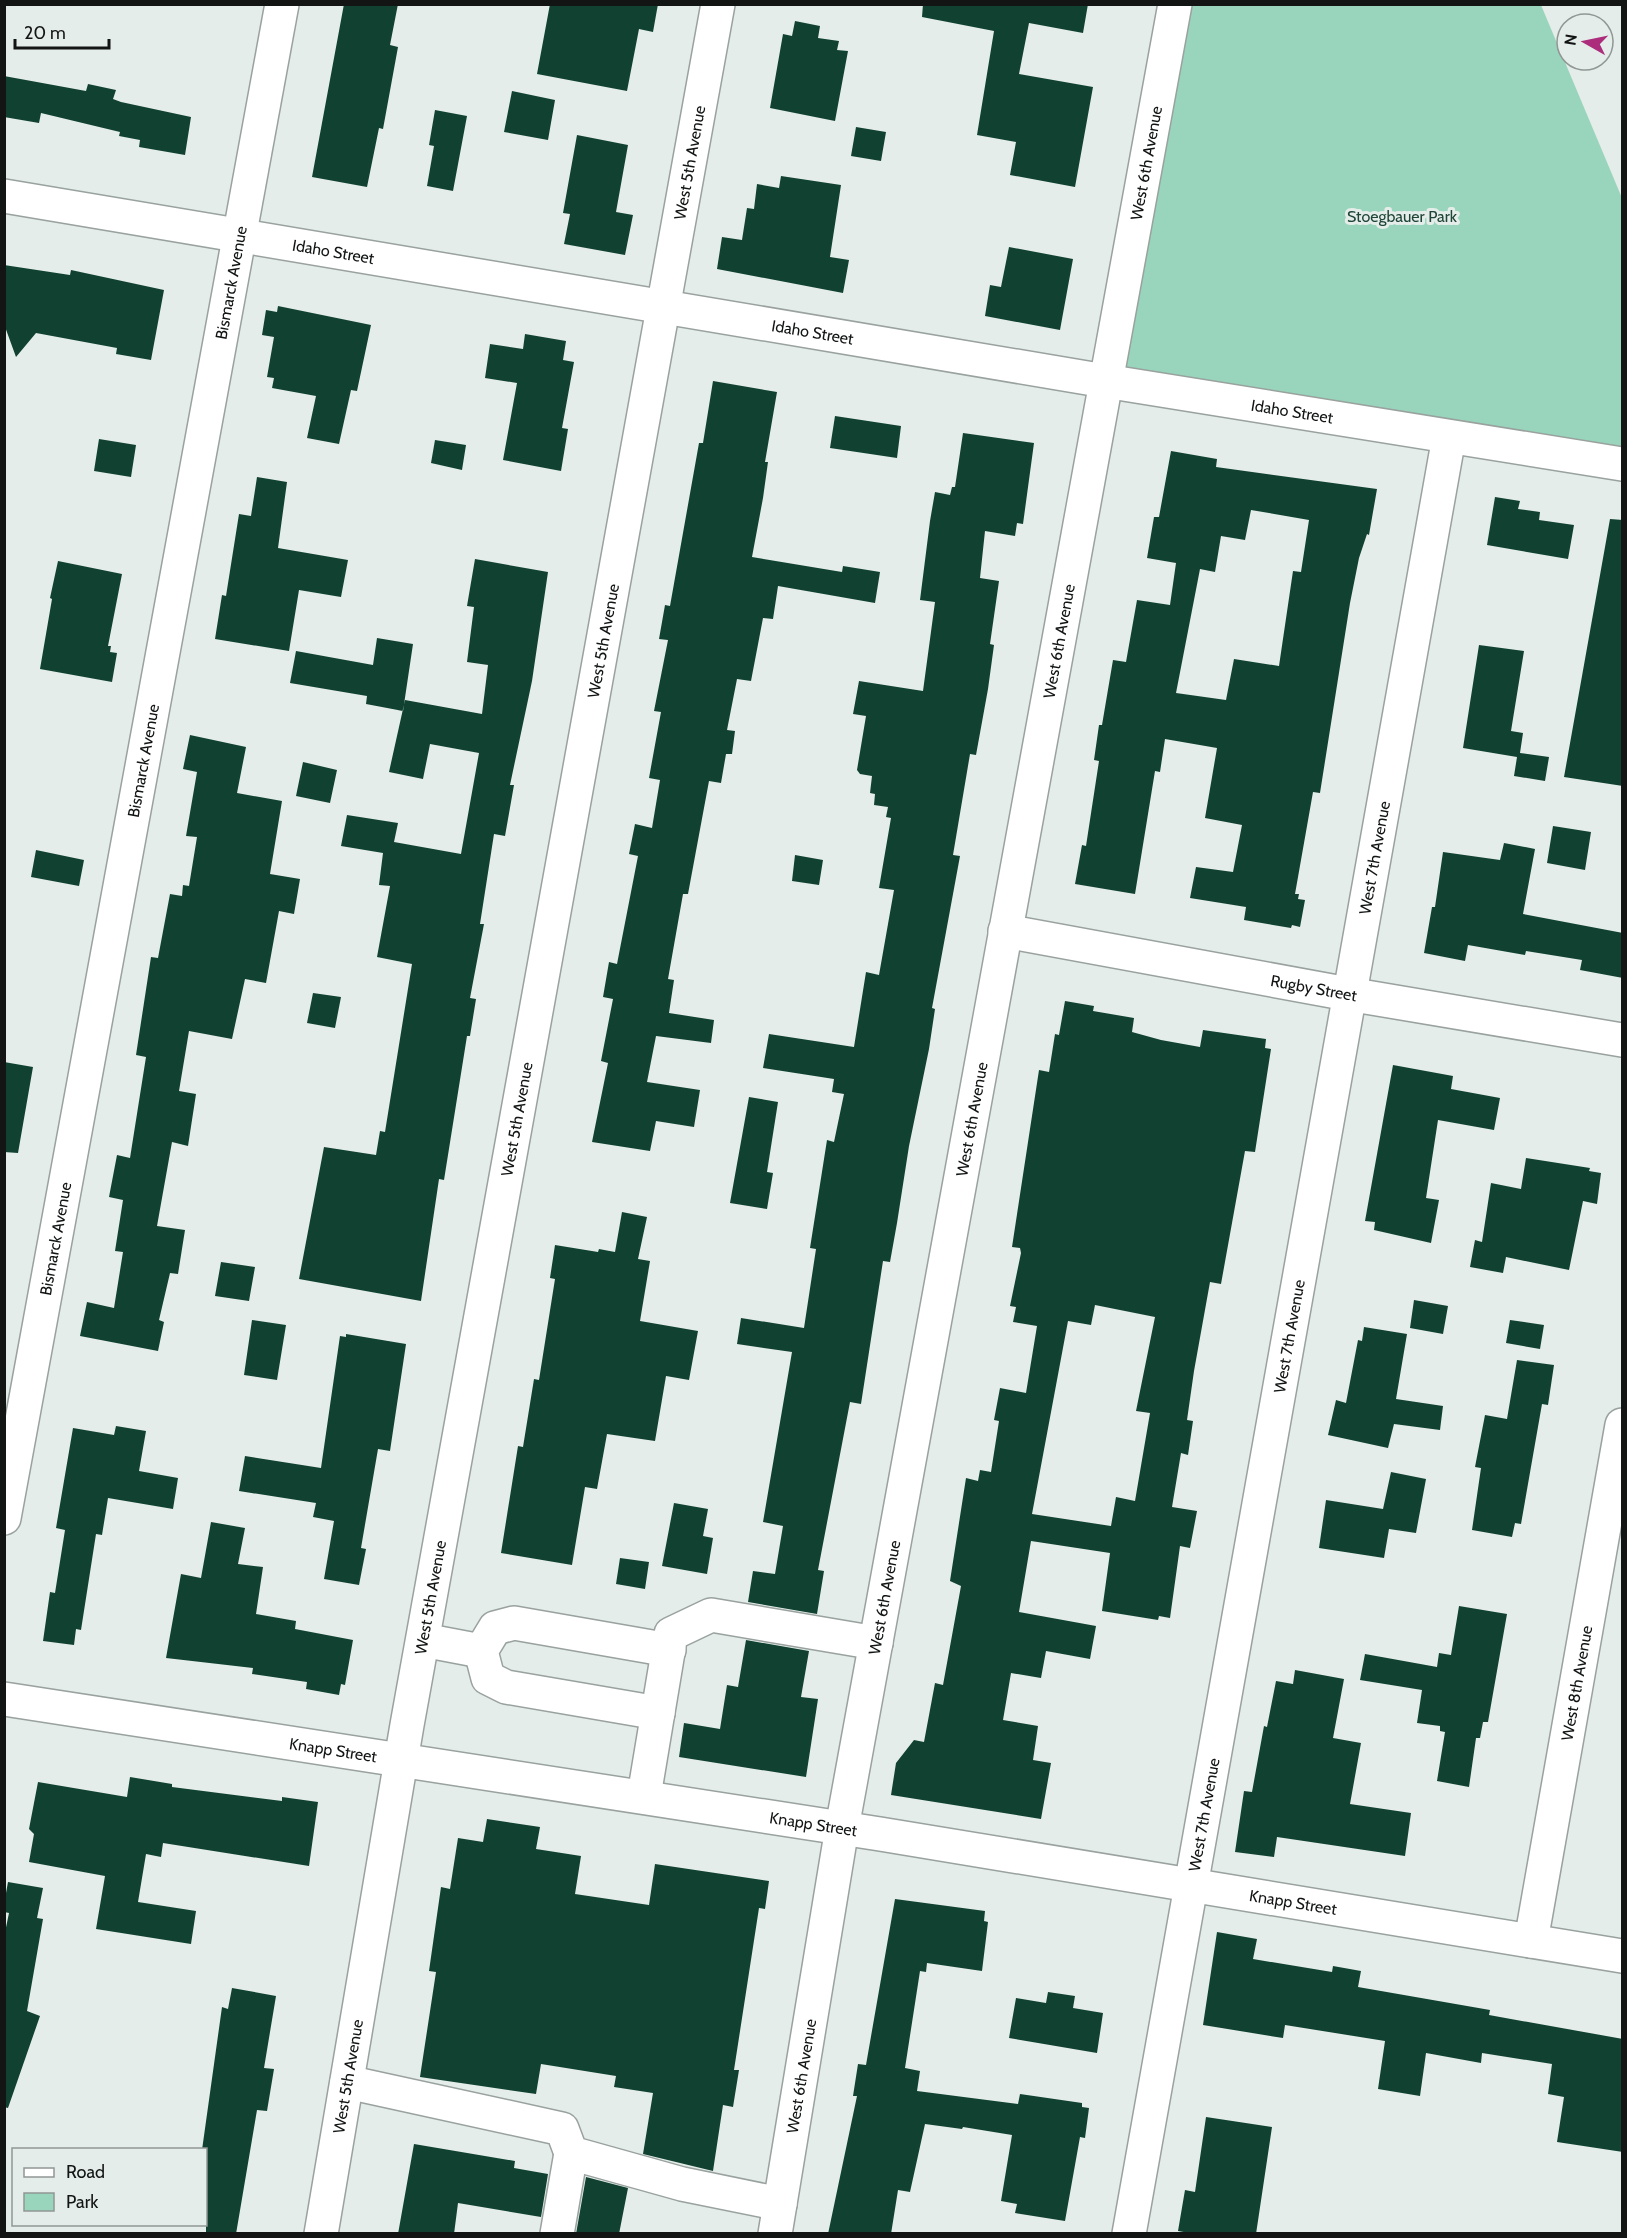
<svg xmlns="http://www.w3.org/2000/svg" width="1627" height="2238" viewBox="0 0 1627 2238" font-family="Cabin,sans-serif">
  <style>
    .green { fill: #99d5bc }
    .building { fill: #114231; fill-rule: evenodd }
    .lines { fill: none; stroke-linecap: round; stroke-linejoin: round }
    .minor-casing { stroke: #99a29e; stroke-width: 36 }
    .minor { stroke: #fff; stroke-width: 33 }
    .labels { text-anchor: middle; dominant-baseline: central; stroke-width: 6; stroke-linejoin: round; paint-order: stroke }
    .street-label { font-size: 16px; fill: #121514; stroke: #e4ede9 }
    .park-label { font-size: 16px; fill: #1f4537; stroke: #e4ede9 }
  </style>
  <rect width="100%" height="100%" fill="#e4ede9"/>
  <path class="green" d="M 1175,5 L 1541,5 L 1622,198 L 1622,464 L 1105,381 Z"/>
  <path class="building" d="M 344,4 L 398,4 L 390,45 L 398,47 L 383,129 L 379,128 L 367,187 L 312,177 Z
    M 550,4 L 658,4 L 653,32 L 639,29 L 627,91 L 537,74 Z
    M 923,4 L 1088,4 L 1083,33 L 1029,23 L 1019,74 L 1093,87 L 1075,187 L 1010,175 L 1016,142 L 977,135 L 994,31 L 922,17 Z
    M 795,21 L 820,26 L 818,38 L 839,41 L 837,50 L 848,51 L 835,121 L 770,108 L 783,34 L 792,36 Z
    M 4,76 L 86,91 L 88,84 L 116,90 L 113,99 L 121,102 L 191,117 L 185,155 L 139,147 L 140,140 L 119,136 L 120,132 L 41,113 L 39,123 L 4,117 Z
    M 512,91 L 555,100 L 548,140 L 504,132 Z
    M 435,110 L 467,116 L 453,191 L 427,186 L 434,146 L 429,145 Z
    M 856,127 L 886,132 L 881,161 L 851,156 Z
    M 577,135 L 628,145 L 616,212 L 633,215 L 625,255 L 564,244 L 570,214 L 563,213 Z
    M 781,176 L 841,185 L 830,257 L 849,260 L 843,293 L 717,269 L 722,237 L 742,240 L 747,208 L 754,209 L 757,184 L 779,188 Z
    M 1009,247 L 1073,259 L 1060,330 L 985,316 L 990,285 L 1001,287 Z
    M 4,265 L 70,275 L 71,270 L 164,290 L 151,360 L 116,354 L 117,348 L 36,333 L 16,357 L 4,324 Z
    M 278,306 L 371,325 L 357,391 L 351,390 L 339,444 L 307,438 L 316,396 L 272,388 L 274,378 L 267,377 L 274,337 L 262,335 L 266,310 L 277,312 Z
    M 525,334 L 566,341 L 563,360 L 574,362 L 562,428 L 568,429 L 561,471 L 503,460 L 517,383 L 485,378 L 490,344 L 523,349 Z
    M 713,381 L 777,392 L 765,462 L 768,462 L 763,498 L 752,557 L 842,572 L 843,566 L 880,572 L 875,603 L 778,586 L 773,619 L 763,618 L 751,681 L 737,679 L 727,730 L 735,731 L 732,754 L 726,754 L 721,783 L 709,781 L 688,894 L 683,894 L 668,979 L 674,980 L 669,1013 L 714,1020 L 711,1043 L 656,1036 L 647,1082 L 700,1090 L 694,1127 L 656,1121 L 650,1151 L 592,1142 L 608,1063 L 601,1061 L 613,999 L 603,997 L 609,962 L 617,964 L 638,856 L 629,854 L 635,824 L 652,828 L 660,780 L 649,778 L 661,712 L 654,711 L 668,640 L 659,639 L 665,605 L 670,606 L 699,443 L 703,443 Z
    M 835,416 L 901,426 L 897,458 L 830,448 Z
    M 963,433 L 1034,443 L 1023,524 L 1017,523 L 1015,536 L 985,531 L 980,578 L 999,581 L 990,644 L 994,645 L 988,689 L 976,755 L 970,754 L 953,855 L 960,856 L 932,1008 L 935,1009 L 929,1049 L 909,1146 L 897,1223 L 890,1262 L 883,1261 L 861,1404 L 850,1402 L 818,1570 L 824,1571 L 817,1614 L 748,1602 L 753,1571 L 775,1574 L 783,1526 L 763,1522 L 792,1352 L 737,1344 L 741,1318 L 804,1328 L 816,1249 L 810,1248 L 827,1140 L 834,1142 L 844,1094 L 832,1092 L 834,1079 L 763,1068 L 769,1034 L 854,1047 L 866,972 L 879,975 L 894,890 L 879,888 L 891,818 L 886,817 L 888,807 L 874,805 L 875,794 L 870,793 L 872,776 L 860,774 L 857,770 L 866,716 L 853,714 L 859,681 L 923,691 L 935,602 L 920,600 L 930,521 L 935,492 L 950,495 L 952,487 L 955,487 Z
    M 99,439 L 136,445 L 131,477 L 94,471 Z
    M 435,440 L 466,445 L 462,470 L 431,463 Z
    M 1171,451 L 1217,459 L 1216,467 L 1377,489 L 1369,535 L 1367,534 L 1359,558 L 1350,603 L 1320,793 L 1313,792 L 1295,894 L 1299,894 L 1298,899 L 1305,900 L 1300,927 L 1292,925 L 1291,928 L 1244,920 L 1246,907 L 1190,898 L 1196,867 L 1233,872 L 1242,825 L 1205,818 L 1217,748 L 1165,739 L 1160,772 L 1155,771 L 1135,894 L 1075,884 L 1082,845 L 1086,846 L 1099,761 L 1094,760 L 1099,725 L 1102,725 L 1113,660 L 1126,662 L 1137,600 L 1170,605 L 1176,563 L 1147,558 L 1154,517 L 1159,517 ZM 1251,510 L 1309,520 L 1301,572 L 1293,571 L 1279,666 L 1234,659 L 1226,700 L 1176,693 L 1200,569 L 1215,572 L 1221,536 L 1245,540 Z
    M 257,477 L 287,482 L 278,548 L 348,560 L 341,597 L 299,590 L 289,651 L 215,639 L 222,595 L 226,596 L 239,514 L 251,516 Z
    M 1495,497 L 1520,501 L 1518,509 L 1540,512 L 1539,520 L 1574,525 L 1568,559 L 1487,545 Z
    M 1610,519 L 1623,520 L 1623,786 L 1564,777 Z
    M 475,559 L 548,572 L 532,681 L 510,785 L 514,785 L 505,836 L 494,834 L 480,924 L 484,924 L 470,998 L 476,999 L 470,1036 L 467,1036 L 444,1180 L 439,1179 L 421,1301 L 299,1279 L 324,1147 L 376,1155 L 380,1131 L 385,1132 L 412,964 L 377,957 L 390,886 L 379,885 L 383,853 L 341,846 L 347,815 L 398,823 L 394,842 L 461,854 L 479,753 L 430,744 L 423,779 L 389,772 L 405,700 L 482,714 L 488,665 L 467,662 L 474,607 L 467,606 Z
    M 58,561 L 122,574 L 108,646 L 111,646 L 110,652 L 117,653 L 112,682 L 40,669 L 52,599 L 50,598 Z
    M 377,638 L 413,644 L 403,711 L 366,704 L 367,696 L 290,683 L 296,651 L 373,665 Z
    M 1479,645 L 1524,651 L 1511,731 L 1523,733 L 1520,753 L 1549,757 L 1545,781 L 1514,776 L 1517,757 L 1463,748 Z
    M 190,735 L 246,747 L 237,793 L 282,801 L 270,874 L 300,879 L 294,914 L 279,911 L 266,983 L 245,979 L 232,1039 L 189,1031 L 179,1091 L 196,1094 L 188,1146 L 172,1142 L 157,1226 L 185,1230 L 178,1274 L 170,1273 L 159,1320 L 164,1322 L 158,1351 L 80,1336 L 87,1302 L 114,1308 L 123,1252 L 115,1251 L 123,1200 L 109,1197 L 117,1155 L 130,1158 L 146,1057 L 136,1055 L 151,957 L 158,958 L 170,894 L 182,896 L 183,885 L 189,886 L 197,837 L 186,836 L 197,772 L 183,769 Z
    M 303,762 L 337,770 L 330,803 L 296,796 Z
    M 1553,826 L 1591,832 L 1585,870 L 1547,863 Z
    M 1504,843 L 1535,849 L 1523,914 L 1623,933 L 1623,978 L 1580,970 L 1582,960 L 1526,951 L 1525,955 L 1468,945 L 1465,961 L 1424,953 L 1432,907 L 1435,907 L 1443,852 L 1500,860 Z
    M 36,850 L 84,860 L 79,886 L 31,877 Z
    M 795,855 L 823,860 L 819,885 L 792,881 Z
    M 313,993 L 341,997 L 335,1028 L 307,1023 Z
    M 1065,1001 L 1094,1006 L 1093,1011 L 1134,1018 L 1132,1032 L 1161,1040 L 1200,1047 L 1203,1030 L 1266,1039 L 1265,1048 L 1271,1049 L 1255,1152 L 1245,1151 L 1221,1284 L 1210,1282 L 1194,1371 L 1187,1420 L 1193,1421 L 1188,1455 L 1181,1453 L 1172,1507 L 1197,1511 L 1190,1548 L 1180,1546 L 1170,1618 L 1159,1616 L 1158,1620 L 1102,1611 L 1110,1553 L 1031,1541 L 1019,1612 L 1096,1626 L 1090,1659 L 1046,1651 L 1041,1678 L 1011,1673 L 1003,1720 L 1038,1726 L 1033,1760 L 1051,1763 L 1041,1819 L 891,1795 L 896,1763 L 914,1740 L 924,1742 L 935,1683 L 943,1685 L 961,1586 L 950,1581 L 966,1478 L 978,1481 L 980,1470 L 991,1472 L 999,1421 L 994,1420 L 1000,1388 L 1026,1393 L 1037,1326 L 1013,1322 L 1016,1307 L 1010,1306 L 1021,1253 L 1020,1248 L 1012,1247 L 1039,1070 L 1049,1072 L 1055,1034 L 1059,1035 ZM 1095,1305 L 1155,1317 L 1136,1411 L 1150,1413 L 1135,1501 L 1116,1497 L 1111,1526 L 1032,1514 L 1068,1321 L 1091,1325 Z
    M 4,1062 L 33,1067 L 18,1153 L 4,1152 Z
    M 1393,1065 L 1453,1076 L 1451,1089 L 1500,1098 L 1494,1130 L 1438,1120 L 1426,1198 L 1439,1200 L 1431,1243 L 1374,1230 L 1375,1222 L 1365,1221 Z
    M 749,1097 L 778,1102 L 767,1172 L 773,1173 L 767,1209 L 730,1203 Z
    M 1526,1158 L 1590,1168 L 1589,1171 L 1601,1173 L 1597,1204 L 1583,1201 L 1569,1270 L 1506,1257 L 1503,1273 L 1470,1267 L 1475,1240 L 1482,1242 L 1491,1183 L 1521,1189 Z
    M 622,1212 L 647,1217 L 638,1259 L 650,1261 L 640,1321 L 698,1331 L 689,1380 L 666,1376 L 655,1441 L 607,1434 L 597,1489 L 585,1487 L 572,1565 L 501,1553 L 518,1446 L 523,1447 L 534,1379 L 539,1380 L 555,1279 L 550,1278 L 555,1245 L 598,1252 L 599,1249 L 615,1252 Z
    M 221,1262 L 255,1267 L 249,1301 L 215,1296 Z
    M 1414,1300 L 1448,1306 L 1443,1334 L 1410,1328 Z
    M 252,1320 L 286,1325 L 277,1380 L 244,1375 Z
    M 1510,1320 L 1544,1325 L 1540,1349 L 1506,1343 Z
    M 1364,1327 L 1407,1334 L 1396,1399 L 1443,1406 L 1440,1430 L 1394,1424 L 1388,1448 L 1328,1435 L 1336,1400 L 1346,1403 L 1358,1340 L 1362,1341 Z
    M 346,1334 L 406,1344 L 390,1451 L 378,1449 L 361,1548 L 366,1549 L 359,1585 L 324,1579 L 334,1521 L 313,1517 L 316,1503 L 239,1491 L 245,1456 L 321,1468 L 340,1336 L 346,1337 Z
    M 1517,1360 L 1554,1365 L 1548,1405 L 1542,1404 L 1521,1524 L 1515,1523 L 1512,1537 L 1472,1530 L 1481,1468 L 1475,1467 L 1485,1415 L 1507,1419 Z
    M 116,1426 L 146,1431 L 139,1471 L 178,1478 L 173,1509 L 108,1498 L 102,1535 L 96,1534 L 81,1630 L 76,1629 L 74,1645 L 43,1641 L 50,1592 L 55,1593 L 65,1530 L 56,1528 L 73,1428 L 114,1435 Z
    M 1391,1472 L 1426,1479 L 1416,1533 L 1389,1529 L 1384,1558 L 1319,1548 L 1326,1500 L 1383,1509 Z
    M 674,1503 L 708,1509 L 703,1536 L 713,1538 L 707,1574 L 662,1566 Z
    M 211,1522 L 245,1528 L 238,1564 L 263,1567 L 256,1614 L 296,1621 L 295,1629 L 353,1640 L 345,1685 L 341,1684 L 339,1695 L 306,1689 L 307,1682 L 252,1674 L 253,1668 L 166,1658 L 181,1574 L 201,1578 Z
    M 620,1558 L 649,1562 L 645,1589 L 616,1584 Z
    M 1459,1606 L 1507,1614 L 1488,1722 L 1483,1722 L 1480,1738 L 1476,1738 L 1469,1787 L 1437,1781 L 1445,1732 L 1440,1731 L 1440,1726 L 1417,1723 L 1422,1690 L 1360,1680 L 1365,1654 L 1437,1667 L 1439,1653 L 1451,1655 Z
    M 746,1640 L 809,1651 L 801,1697 L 818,1699 L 806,1777 L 679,1757 L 684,1723 L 720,1729 L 727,1685 L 738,1687 Z
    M 1295,1670 L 1344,1679 L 1333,1738 L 1361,1743 L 1350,1804 L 1411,1813 L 1405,1856 L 1277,1837 L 1274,1857 L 1235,1852 L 1244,1791 L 1252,1792 L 1264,1726 L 1267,1727 L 1276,1681 L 1293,1684 Z
    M 130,1777 L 172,1784 L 172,1787 L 282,1801 L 282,1797 L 318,1802 L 309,1866 L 163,1843 L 161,1857 L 146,1854 L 138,1902 L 196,1911 L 191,1944 L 96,1929 L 105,1876 L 29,1862 L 34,1834 L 29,1829 L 38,1782 L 127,1797 Z
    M 487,1819 L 540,1827 L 536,1849 L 581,1856 L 575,1894 L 649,1905 L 655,1864 L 769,1881 L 765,1909 L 759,1908 L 734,2070 L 739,2070 L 733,2107 L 723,2105 L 713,2171 L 643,2154 L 653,2093 L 614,2087 L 616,2076 L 541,2064 L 536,2094 L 420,2077 L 436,1972 L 429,1971 L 441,1887 L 450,1889 L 458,1838 L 483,1842 Z
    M 8,1882 L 43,1888 L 37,1918 L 43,1919 L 27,2011 L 40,2016 L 8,2108 L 4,2107 L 4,1937 L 9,1913 L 4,1912 L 4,1904 Z
    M 895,1899 L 985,1911 L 984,1921 L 988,1922 L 982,1971 L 927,1963 L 926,1972 L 920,1971 L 905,2068 L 920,2071 L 917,2091 L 1018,2104 L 1020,2094 L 1082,2103 L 1082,2107 L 1089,2108 L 1085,2138 L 1080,2137 L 1065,2221 L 1015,2213 L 1017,2204 L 1001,2201 L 1012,2135 L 963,2127 L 962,2129 L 925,2124 L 910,2192 L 898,2190 L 891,2234 L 828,2234 L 857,2096 L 853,2096 L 858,2064 L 866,2065 Z
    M 1217,1932 L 1257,1939 L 1253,1959 L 1332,1972 L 1333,1966 L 1361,1971 L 1358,1987 L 1490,2010 L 1489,2015 L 1623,2039 L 1623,2152 L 1557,2142 L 1564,2097 L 1548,2094 L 1552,2064 L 1482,2053 L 1481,2063 L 1426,2053 L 1420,2096 L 1378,2089 L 1385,2041 L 1285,2025 L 1283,2038 L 1203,2025 Z
    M 232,1988 L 276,1996 L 264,2068 L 274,2069 L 267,2111 L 257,2110 L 236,2234 L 206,2234 L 206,2150 L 202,2150 L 222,2007 L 228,2009 Z
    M 1048,1992 L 1075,1996 L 1073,2008 L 1103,2013 L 1097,2053 L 1009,2038 L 1016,1998 L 1046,2003 Z
    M 1206,2117 L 1272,2127 L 1256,2234 L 1195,2234 L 1178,2231 L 1185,2190 L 1195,2192 Z
    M 414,2144 L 515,2161 L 514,2168 L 548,2174 L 541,2217 L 458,2203 L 454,2234 L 398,2234 Z
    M 586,2177 L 628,2188 L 619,2234 L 576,2234 Z"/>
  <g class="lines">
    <g class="minor-casing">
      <g id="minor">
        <path id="s1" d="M 4,196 L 1105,381 L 1622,464"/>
        <path id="s2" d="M 1005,931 L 1348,994 L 1622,1040"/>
        <path id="s3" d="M 4,1518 L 282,4"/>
        <path d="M 423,1640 L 481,1651"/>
        <path id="s4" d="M 4,1699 L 880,1834 L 1622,1956"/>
        <path d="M 658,1713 L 506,1687 L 488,1678 L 481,1651 L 495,1628 L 514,1623 L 669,1650"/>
        <path d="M 644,1796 L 671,1634 L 711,1615 L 876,1643"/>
        <path id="s5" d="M 1531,1941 L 1622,1425"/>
        <path d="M 347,2082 L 562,2129 L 571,2153 L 682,2184 L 780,2204"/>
        <path id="s6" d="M 321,2234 L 407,1725 L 718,4"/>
        <path d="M 557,2234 L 571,2153"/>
        <path id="s7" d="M 775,2234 L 842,1828 L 1175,4"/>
        <path id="s8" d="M 1129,2234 L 1449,437"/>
      </g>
    </g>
    <use href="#minor" class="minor"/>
  </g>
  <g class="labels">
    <g class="street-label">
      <text stroke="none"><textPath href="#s6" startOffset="2104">West 5th Avenue</textPath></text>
      <text stroke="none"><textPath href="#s7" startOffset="2104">West 6th Avenue</textPath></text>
      <text stroke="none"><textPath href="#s1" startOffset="334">Idaho Street</textPath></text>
      <text stroke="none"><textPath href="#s3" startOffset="1256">Bismarck Avenue</textPath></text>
      <text stroke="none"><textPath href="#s1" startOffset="820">Idaho Street</textPath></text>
      <text stroke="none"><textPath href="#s1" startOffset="1306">Idaho Street</textPath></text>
      <text stroke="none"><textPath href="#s6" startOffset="1618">West 5th Avenue</textPath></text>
      <text stroke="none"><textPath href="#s7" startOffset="1618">West 6th Avenue</textPath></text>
      <text stroke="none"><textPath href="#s3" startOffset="770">Bismarck Avenue</textPath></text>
      <text stroke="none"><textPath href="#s8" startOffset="1398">West 7th Avenue</textPath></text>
      <text stroke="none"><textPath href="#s2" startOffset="314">Rugby Street</textPath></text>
      <text stroke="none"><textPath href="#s7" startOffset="1132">West 6th Avenue</textPath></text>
      <text stroke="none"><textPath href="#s6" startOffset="1132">West 5th Avenue</textPath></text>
      <text stroke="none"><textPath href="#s3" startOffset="284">Bismarck Avenue</textPath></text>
      <text stroke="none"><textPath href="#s8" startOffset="912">West 7th Avenue</textPath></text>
      <text stroke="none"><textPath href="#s7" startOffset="646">West 6th Avenue</textPath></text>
      <text stroke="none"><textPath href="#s6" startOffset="646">West 5th Avenue</textPath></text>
      <text stroke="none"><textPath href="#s5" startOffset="262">West 8th Avenue</textPath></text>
      <text stroke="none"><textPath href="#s4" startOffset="333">Knapp Street</textPath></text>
      <text stroke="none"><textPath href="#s8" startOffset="426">West 7th Avenue</textPath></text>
      <text stroke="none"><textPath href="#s4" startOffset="819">Knapp Street</textPath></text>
      <text stroke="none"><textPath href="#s4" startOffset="1305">Knapp Street</textPath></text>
      <text stroke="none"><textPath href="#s7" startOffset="160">West 6th Avenue</textPath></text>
      <text stroke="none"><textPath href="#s6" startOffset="160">West 5th Avenue</textPath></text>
    </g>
    <g class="park-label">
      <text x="1402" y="216">Stoegbauer Park</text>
    </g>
  </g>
  <rect width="1627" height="2238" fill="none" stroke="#121514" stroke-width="12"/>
  <rect x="12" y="2148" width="195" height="78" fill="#e4ede9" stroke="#909794" stroke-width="1.5"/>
  <rect x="24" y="2168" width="30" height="9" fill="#ffffff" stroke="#909794" stroke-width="1.5"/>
  <text x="66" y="2178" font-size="18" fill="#121514">Road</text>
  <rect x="24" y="2193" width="30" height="18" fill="#99d5bc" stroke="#909794" stroke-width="1.5"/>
  <text x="66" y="2208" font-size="18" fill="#121514">Park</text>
  <g transform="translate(1585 42) rotate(279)"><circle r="28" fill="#e4ede9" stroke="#909794" stroke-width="1.5"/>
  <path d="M0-4.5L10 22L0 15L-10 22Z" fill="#ab2d7c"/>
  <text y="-9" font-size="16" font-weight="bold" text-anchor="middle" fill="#121514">N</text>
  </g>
  <path d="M15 39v9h94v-9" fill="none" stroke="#121514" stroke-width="3"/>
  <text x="24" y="39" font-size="18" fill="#121514" stroke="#e4ede9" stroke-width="4.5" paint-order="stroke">20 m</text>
</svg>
